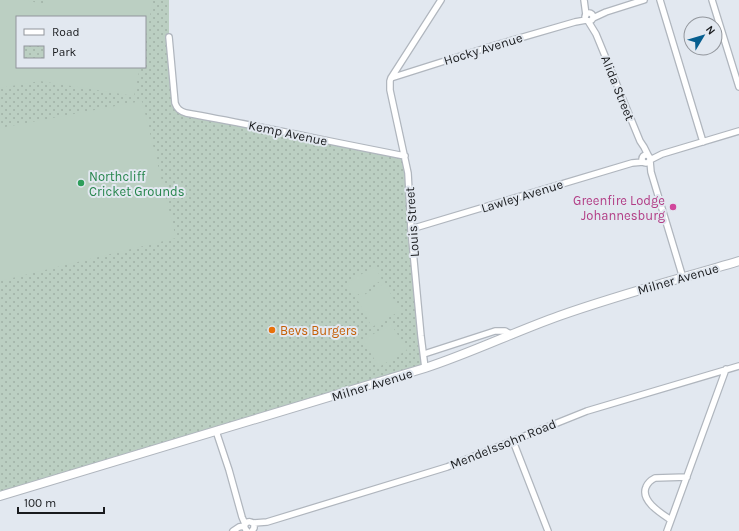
<svg xmlns="http://www.w3.org/2000/svg" width="739" height="531" viewBox="0 0 739 531" font-family="Karla,sans-serif">
  <style>
    .park { fill: url(#park-dots); fill-rule: evenodd }
    .garden { fill: #bbcfc2 }
    .lines { fill: none; stroke-linecap: round; stroke-linejoin: round }
    .street-casing { stroke: #b0b6be; stroke-width: 8 }
    .secondary-casing { stroke: #b0b6be; stroke-width: 10 }
    .street { stroke: #fff; stroke-width: 5.5 }
    .secondary { stroke: #fff; stroke-width: 8 }
    .leisure-dot { fill: #2e9e5b; stroke: #e2e8f0; stroke-width: 1.5 }
    .hotel-dot { fill: #d1479c; stroke: #e2e8f0; stroke-width: 1.5 }
    .food-dot { fill: #e8710a; stroke: #e2e8f0; stroke-width: 1.5 }
    .labels { text-anchor: middle; dominant-baseline: central; stroke-width: 4; stroke-linejoin: round; paint-order: stroke }
    .street-label { font-size: 13px; fill: #191b1e; stroke: #e2e8f0 }
    .leisure-label { font-size: 13px; fill: #27864d; stroke: #e2e8f0; text-anchor: start }
    .hotel-label { font-size: 13px; fill: #b23c85; stroke: #e2e8f0; text-anchor: end }
    .food-label { font-size: 13px; fill: #c56008; stroke: #e2e8f0; text-anchor: start }
  </style>
  <defs>
    <pattern id="park-dots" width="8" height="8" patternUnits="userSpaceOnUse"><rect width="8" height="8" fill="#bbcfc2"/><path d="M2 2h.1M6 6h.1" fill="none" stroke="#a0b1a6" stroke-width="1.8" stroke-linecap="round"/></pattern>
  </defs>
  <rect width="100%" height="100%" fill="#e2e8f0"/>
  <path class="park" d="M 0,0 L 169,0 L 169,37 L 175,103 L 179,111 L 405,156 L 425,368 L 0,496 ZM 17,17 L 145,17 L 145,67 L 17,67 Z"/>
  <path class="garden" d="M 0,0 L 24,0 L 44,4 L 45,0 L 153,0 L 145,42 L 145,17 L 17,17 L 17,67 L 140,67 L 134,96 L 40,81 L 0,88 Z
    M 142,101 L 176,238 L 0,281 L 0,128 Z
    M 375,266 L 382,280 L 354,297 L 347,283 Z
    M 385,283 L 400,311 L 372,327 L 357,299 Z
    M 391,324 L 407,350 L 379,367 L 363,340 Z"/>
  <g class="lines">
    <g class="street-casing">
      <path id="street" d="M 584,0 L 586,15
        M 660,0 L 703,142
        M 712,0 L 739,87
        M585 17a4 4 0 1 1 8 0a4 4 0 1 1-8 0Z
        M 593,18 L 606,12 L 644,0
        M 588,21 L 596,34 L 640,141 L 644,147 L 648,155
        M 169,37 L 175,103 C 177,109 180,111 186,113 C 259,126 332,142 405,156
        M 391,78 L 489,47 L 575,22 L 586,20
        M642 159a4 4 0 1 1 8 0a4 4 0 1 1-8 0Z
        M 650,160 L 662,154 L 739,131
        M 650,161 L 651,172 L 683,278
        M 411,229 L 632,163 L 643,162
        M 424,354 L 495,331 L 505,331 L 512,335
        M 425,368 L 421,336 L 411,229 L 408,173 L 390,90 L 390,81 L 391,78 L 441,0
        M 216,431 L 229,470 L 242,517 L 245,524
        M 513,441 L 548,531
        M 671,520 C 662,514 640,501 646,487 C 648,482 651,480 655,478 L 687,477
        M 253,523 L 267,522 L 447,467 L 587,411 L 739,366
        M 233,531 L 239,527 L 244,526
        M 247,531 C 241,525 248,518 254,524 L 254,528 L 252,531
        M 667,531 L 726,369"/>
    </g>
    <g class="secondary-casing">
      <path id="secondary" d="M 0,496 L 425,368 C 471,353 514,332 559,316 C 618,295 679,279 739,261"/>
    </g>
    <use href="#street" class="street"/>
    <use href="#secondary" class="secondary"/>
  </g>
  <circle class="leisure-dot" cx="81" cy="183" r="4"/>
  <circle class="hotel-dot" cx="673" cy="207" r="4"/>
  <circle class="food-dot" cx="272" cy="330" r="4"/>
  <g class="labels">
    <g class="street-label">
      <text transform="translate(483 49) rotate(-17)">Hocky Avenue</text>
      <text transform="translate(618 88) rotate(68)">Alida Street</text>
      <text transform="translate(288 133) rotate(12)">Kemp Avenue</text>
      <text transform="translate(522 196) rotate(-17)">Lawley Avenue</text>
      <text transform="translate(412 222) rotate(-94)">Louis Street</text>
      <text transform="translate(678 279) rotate(-16)">Milner Avenue</text>
      <text transform="translate(372 385) rotate(-17)">Milner Avenue</text>
      <text transform="translate(503 444) rotate(-22)">Mendelssohn Road</text>
    </g>
    <g class="leisure-label">
      <text x="89" y="176">Northcliff<tspan x="89" dy="15">Cricket Grounds</tspan></text>
    </g>
    <g class="hotel-label">
      <text x="665" y="200">Greenfire Lodge<tspan x="665" dy="15">Johannesburg</tspan></text>
    </g>
    <g class="food-label">
      <text x="280" y="330">Bevs Burgers</text>
    </g>
  </g>
  <rect x="16" y="16" width="130" height="52" fill="#e2e8f0" stroke="#92969c"/>
  <rect x="24" y="29" width="20" height="6" fill="#ffffff" stroke="#92969c"/>
  <text x="52" y="36" font-size="12" fill="#191b1e">Road</text>
  <rect x="24" y="46" width="20" height="12" fill="url(#park-dots)" stroke="#92969c"/>
  <text x="52" y="56" font-size="12" fill="#191b1e">Park</text>
  <g transform="translate(703 36) rotate(52)"><circle r="19" fill="#e2e8f0" stroke="#92969c"/>
  <path d="M0-3L7 15L0 10L-7 15Z" fill="#065e8f"/>
  <text y="-6" font-size="11" font-weight="bold" text-anchor="middle" fill="#191b1e">N</text>
  </g>
  <path d="M18 507v6h86v-6" fill="none" stroke="#191b1e" stroke-width="2"/>
  <text x="24" y="507" font-size="12" fill="#191b1e" stroke="#e2e8f0" stroke-width="3" paint-order="stroke">100 m</text>
</svg>
